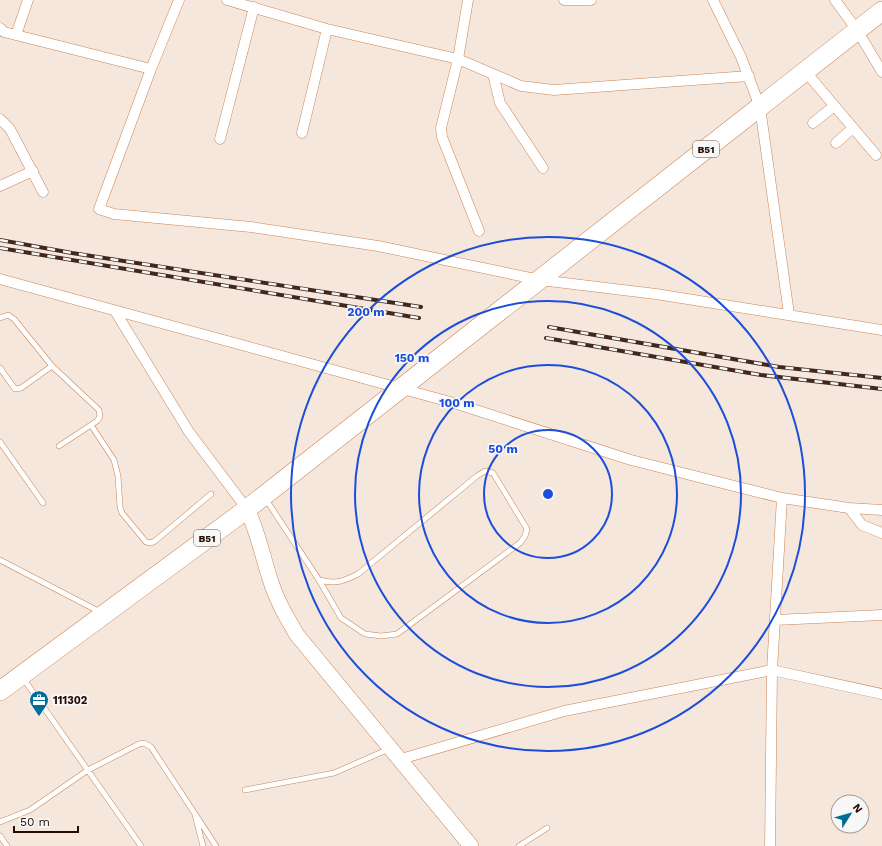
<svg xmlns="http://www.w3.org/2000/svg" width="882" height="846" viewBox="0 0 882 846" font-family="'Work Sans',sans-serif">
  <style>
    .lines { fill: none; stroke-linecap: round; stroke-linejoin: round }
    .lane-casing { stroke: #cb8452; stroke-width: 6 }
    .street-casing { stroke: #cb8452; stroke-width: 11 }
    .secondary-casing { stroke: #cb8452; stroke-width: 16 }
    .highway-casing { stroke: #cb8452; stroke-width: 20 }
    .lane { stroke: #fff; stroke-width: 5 }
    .street { stroke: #fff; stroke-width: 10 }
    .secondary { stroke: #fff; stroke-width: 15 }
    .highway { stroke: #fff; stroke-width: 19 }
    .rail-casing { stroke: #40281c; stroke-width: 4 }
    .rail { stroke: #f7f7f7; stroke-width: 2.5; stroke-dasharray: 8; stroke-linecap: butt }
    .ring { fill: none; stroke: #1d4ed8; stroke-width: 2 }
    .labels { text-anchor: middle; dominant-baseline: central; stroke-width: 3.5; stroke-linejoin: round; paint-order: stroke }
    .shield { fill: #f7f7f7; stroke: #65524a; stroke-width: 1 }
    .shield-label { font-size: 10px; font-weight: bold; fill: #260c00 }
    .poi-label { font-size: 11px; font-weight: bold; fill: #260c00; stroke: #f7f7f7; text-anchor: start }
    .centre { fill: #1d4ed8; stroke: #f7f7f7; stroke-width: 2 }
    .ring-label { font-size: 12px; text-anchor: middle; font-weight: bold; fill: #1d4ed8; stroke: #f7f7f7; stroke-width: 3.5; stroke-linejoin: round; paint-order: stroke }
  </style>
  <rect width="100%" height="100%" fill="#f6e7dd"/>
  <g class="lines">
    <g class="lane-casing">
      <path id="lane" d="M 0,318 L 8,315 L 14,319 L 52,366 L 99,410 L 100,417 L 97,421 L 59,446
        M 0,368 L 15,389 L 21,388 L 52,366
        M 91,425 L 114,460 L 118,476 L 120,507 L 122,513 L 146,542 L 151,543 L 155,541 L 211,494
        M 0,442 L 43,503
        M 265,498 L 319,580 L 341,618 L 365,634 L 381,636 L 397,634 L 520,543 L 525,536 L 527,529 L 493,473 L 485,471 L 477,476 L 358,574 C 342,582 336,584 319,580
        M 0,560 L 100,612
        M 23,678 L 141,846
        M 245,790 L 334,773 L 389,749
        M 195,815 L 203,846
        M 0,822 L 30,810 L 88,770 L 139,744 L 144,743 L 151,747 L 216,846
        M 0,836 L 7,846
        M 519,846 L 547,828"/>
    </g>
    <g class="street-casing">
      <path id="street" d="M 179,0 L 151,69 L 99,209 L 114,214 L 251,227 L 378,246 L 540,280 L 656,294 L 882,330
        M 227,0 L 327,29 L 458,59 L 521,86 L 554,90 L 749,76
        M 468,0 L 458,59 L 441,128 L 442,137 L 479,231
        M 564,0 L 591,0
        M 713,0 L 741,57 L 760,107 L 789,314
        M 835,0 L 857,30 L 882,72
        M 0,28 L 4,32 L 151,69
        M 16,35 L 28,0
        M 805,71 L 876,155
        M 493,74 L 500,103 L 543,168
        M 0,119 L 10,129 L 43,192
        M 813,123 L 834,106
        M 302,133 L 327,29
        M 220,139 L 254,7
        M 836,143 L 853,128
        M 0,186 L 33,171
        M 0,279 L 454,403 L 631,460 L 782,498 L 849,508 L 882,510
        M 115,311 L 189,432 L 247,509
        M 849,508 L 862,525 L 882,533
        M 775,620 L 882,615
        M 401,759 L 564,711 L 772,670 L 882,694
        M 770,846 L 772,670 L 782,498"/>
    </g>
    <g class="secondary-casing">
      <path id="secondary" d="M 247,509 C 258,532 263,558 271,582 C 277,601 287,618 297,635 L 471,846"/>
    </g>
    <g class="highway-casing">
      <path id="highway" d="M 0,691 L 247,509 L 882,11"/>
    </g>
    <use href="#lane" class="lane"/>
    <use href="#street" class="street"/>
    <use href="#secondary" class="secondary"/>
    <use href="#highway" class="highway"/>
    <g class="rail-casing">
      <path id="rail" d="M 0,240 L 72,253 L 421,307
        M 0,248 L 419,318
        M 549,327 L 779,367 L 882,378
        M 546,338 L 761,375 L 882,389"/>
    </g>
    <use href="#rail" class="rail"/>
  </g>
  <g class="ring">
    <circle cx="548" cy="494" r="64"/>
    <circle cx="548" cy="494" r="129"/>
    <circle cx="548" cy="494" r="193"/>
    <circle cx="548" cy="494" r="257"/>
  </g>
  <defs>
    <g id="office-pin" transform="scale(1)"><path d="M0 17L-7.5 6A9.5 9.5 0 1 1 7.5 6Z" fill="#006d99" stroke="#f7f7f7"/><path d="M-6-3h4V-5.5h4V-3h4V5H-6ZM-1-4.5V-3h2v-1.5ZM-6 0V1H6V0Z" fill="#fff"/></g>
  </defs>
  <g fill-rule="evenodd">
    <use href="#office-pin" x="39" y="700"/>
  </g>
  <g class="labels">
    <g class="shield">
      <rect x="693" y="141" width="26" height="16" rx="3"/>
      <rect x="194" y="530" width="26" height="16" rx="3"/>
    </g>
    <g class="shield-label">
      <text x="706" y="149">B51</text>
      <text x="207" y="538">B51</text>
    </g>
    <g class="poi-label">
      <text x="53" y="700">111302</text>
    </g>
  </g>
  <circle cx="548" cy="494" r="6" class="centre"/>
  <g class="ring-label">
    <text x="366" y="316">200 m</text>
    <text x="412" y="362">150 m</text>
    <text x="457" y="407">100 m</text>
    <text x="503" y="453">50 m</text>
  </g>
  <g transform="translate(850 814) rotate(53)"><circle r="19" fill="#f7f7f7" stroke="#a39994"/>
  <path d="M0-3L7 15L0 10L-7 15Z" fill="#006d99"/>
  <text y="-6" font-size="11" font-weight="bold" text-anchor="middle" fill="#260c00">N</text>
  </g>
  <path d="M14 826v6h64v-6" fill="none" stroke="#260c00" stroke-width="2"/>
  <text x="20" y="826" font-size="12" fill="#260c00" stroke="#f7f7f7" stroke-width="3" paint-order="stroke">50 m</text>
</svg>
